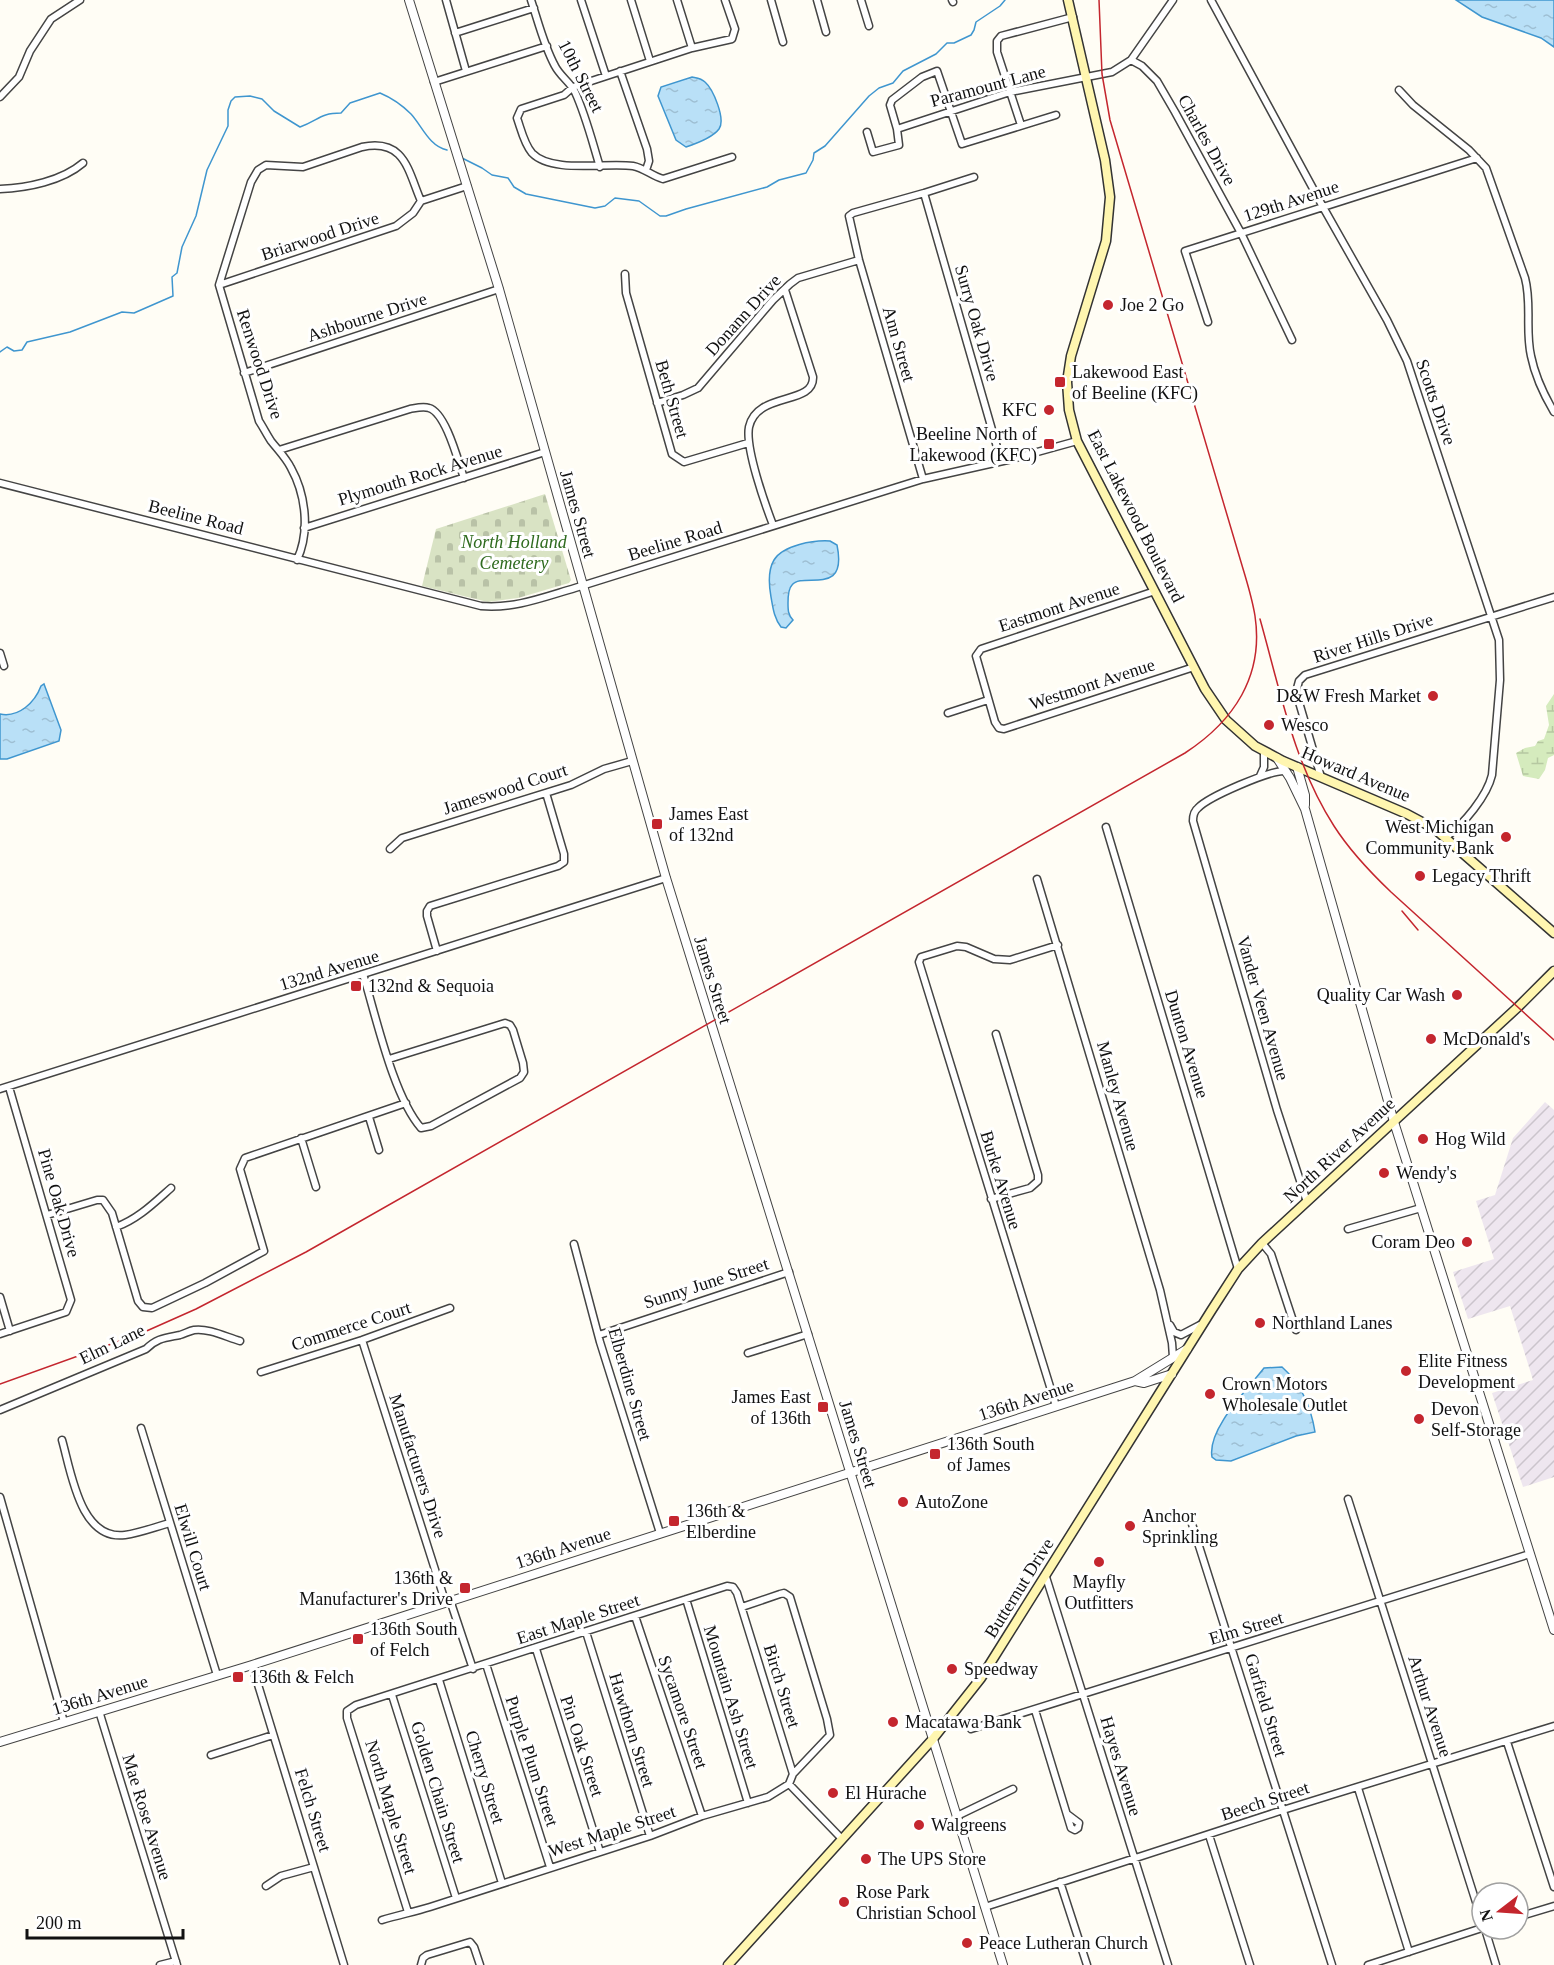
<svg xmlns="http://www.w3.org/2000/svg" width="1554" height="1965" viewBox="0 0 1554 1965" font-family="'Times New Roman',serif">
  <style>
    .industrial { fill: url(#industrial-furrows) }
    .wetland { fill: url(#wetland-marsh) }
    .cemetery { fill: url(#cemetery-stones) }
    .water { fill: url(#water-ripples); stroke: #3f96cf; stroke-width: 1.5 }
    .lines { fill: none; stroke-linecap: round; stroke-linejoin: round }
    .stream { stroke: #3f96cf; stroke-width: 1.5 }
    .minor-casing { stroke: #444; stroke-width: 9 }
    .tertiary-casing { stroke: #444; stroke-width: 10 }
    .secondary-casing { stroke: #333; stroke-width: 11 }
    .minor { stroke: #fff; stroke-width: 6 }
    .tertiary { stroke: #fff; stroke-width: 8 }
    .secondary { stroke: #fff6b0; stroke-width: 8 }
    .rail { stroke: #c4262e; stroke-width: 1.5 }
    .poi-dot { fill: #c4262e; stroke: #fff; stroke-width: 2 }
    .labels { text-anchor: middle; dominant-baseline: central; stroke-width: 6; stroke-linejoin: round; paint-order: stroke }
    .street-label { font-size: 18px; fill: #111; stroke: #fff }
    .poi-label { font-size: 18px; fill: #111; stroke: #fff; text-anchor: start }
    .park-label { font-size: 18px; font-style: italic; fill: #2f6b1f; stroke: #fff }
  </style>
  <defs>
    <pattern id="industrial-furrows" width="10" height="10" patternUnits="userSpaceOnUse" patternTransform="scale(1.5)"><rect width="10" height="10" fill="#eee6ef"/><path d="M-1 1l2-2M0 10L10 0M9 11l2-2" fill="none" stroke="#cbc4cc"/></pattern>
    <pattern id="wetland-marsh" width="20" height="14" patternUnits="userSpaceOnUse" patternTransform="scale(1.5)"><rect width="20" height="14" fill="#d5ebbd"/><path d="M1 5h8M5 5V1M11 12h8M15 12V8" fill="none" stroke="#b6c8a1"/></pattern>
    <pattern id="cemetery-stones" width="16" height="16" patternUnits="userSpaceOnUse" patternTransform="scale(1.5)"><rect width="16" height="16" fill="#d9e3c4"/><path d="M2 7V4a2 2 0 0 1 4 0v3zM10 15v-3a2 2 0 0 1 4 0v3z" fill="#b9c2a7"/></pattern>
    <pattern id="water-ripples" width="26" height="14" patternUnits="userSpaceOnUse" patternTransform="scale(1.5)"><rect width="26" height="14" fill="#b9e0f7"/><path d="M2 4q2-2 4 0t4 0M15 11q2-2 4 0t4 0" fill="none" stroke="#9ebfd3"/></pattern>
  </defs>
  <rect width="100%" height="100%" fill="#fffdf5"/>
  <path class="industrial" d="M 1545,1102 L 1554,1110 L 1554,1477 L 1523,1487 L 1492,1393 L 1533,1380 L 1510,1306 L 1468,1319 L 1453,1272 L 1494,1259 L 1476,1201 L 1495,1195 L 1513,1138 Z"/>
  <path class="wetland" d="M 1554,694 L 1554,755 L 1548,758 L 1545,770 L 1539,779 L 1523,776 L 1516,753 L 1525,748 L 1535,746 L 1538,741 L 1544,739 L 1549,725 L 1546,706 Z"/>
  <path class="cemetery" d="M 545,494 L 571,580 L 569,583 L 518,598 L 488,602 L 422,586 L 436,529 Z"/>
  <path class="water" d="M 1456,0 L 1554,0 L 1554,47 L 1541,38 L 1482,17 Z
    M 692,77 C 697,78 701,78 705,82 C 713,89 726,119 719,129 C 713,137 695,144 686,147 L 676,140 L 658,96 L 661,87 Z
    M 830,541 L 837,545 C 848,598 803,571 792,585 C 788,589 788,597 788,603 C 788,610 788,615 793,620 L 786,628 L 781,627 C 774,618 773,608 771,597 C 769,586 768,570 774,560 C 783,545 814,540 830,541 Z
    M 44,684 L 61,730 L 59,741 L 7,759 L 0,759 L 0,714 C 19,718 35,702 41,686 Z
    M 1282,1367 C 1300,1383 1311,1407 1315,1432 L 1296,1436 L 1231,1461 L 1216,1460 L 1212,1457 C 1207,1429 1248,1389 1264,1368 Z"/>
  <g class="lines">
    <path class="stream" d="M 462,158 L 482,168 L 492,175 L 508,178 L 514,187 L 526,194 L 595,208 L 605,206 L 615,198 L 639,201 L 660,216 L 666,216 L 686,209 L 767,187 L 779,180 L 806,173 L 813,160 L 814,153 L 825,146 L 869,96 L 879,88 L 893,83 L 903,71 L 936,54 L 947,43 L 954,43 L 971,35 L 974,30 L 976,22 L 1000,6 L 1005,0
      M 0,352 L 7,347 L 14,351 L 22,350 L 27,342 L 70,332 L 122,312 L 134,313 L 173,296 L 172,277 L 177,273 L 182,247 L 196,216 L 207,170 L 228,126 L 228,110 L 231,101 L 235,97 L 250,96 L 262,99 L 274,111 L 300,127 C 319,120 320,113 341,113 L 350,103 L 380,93 C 392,98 401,104 411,114 C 422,126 429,146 447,150"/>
    <g class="minor-casing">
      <path id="minor" d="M 446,0 L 466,71
        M 531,0 C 538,21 544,46 555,66 C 560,76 570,82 575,92 C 586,116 592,141 600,167
        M 581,0 L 606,76
        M 631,0 L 650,61
        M 677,0 L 692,48
        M 725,0 L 735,29 L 732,39 L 692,48 L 573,87 L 564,95 L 521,109 L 517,118 C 521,129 524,144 532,153 C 552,174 607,162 633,166 C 644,168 652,176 663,179 L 732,157
        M 771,0 L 783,42
        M 817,0 L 826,32
        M 861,0 L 869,26
        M 952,0 L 953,2
        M 1211,0 L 1323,207 L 1387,320 L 1407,361 L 1499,640 L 1500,680 L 1492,775 C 1487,796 1464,824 1446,837
        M 455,33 L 534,8
        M 1131,60 L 1142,66 L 1157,81 L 1175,112 L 1241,233 L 1292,340
        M 620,71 L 647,149 L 649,161 L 646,170
        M 434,82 L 547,46
        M 1399,90 L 1413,105 L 1469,150 L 1486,168 L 1525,278 C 1532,304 1525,330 1531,356 C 1535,376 1544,395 1554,412
        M 0,97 L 19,77 L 30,51 L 51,19 L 80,0
        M 1021,125 L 997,52 L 997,41 L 1001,36 L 1073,17
        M 897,129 L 1010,92 L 1112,72 L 1131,60 L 1173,0
        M 867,132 L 873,152 L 899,145 L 897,129 L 890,105 L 892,100 L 922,77 L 937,71 L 962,144 L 1056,115
        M 0,189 C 27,188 62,181 83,163
        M 924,193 L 1001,461
        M 421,201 L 467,186
        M 625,274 L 626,293 L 672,454 L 684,462 L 748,443
        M 219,285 L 396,226 L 413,213 L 421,201
        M 1208,322 L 1185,251 L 1477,158
        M 244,373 L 499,289
        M 657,403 L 683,395 L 698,388 L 773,300 L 790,284 L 798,278 L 859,260
        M 279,450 L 410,409 C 416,408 423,406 429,408 C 446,413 458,461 464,478
        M 923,479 L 859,260 L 849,216 L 853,213 L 924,193 L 974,177
        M 0,483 C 160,523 320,566 481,606 C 514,609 544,597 575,588 L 923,479 L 1012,459 L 1077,441
        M 773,525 C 765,504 745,448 749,427 C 757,391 814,406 813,377 L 785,290
        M 304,528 L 545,452
        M 297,560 C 310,532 306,495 291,468 C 286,458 278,450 271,441 C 267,435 263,427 259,421 L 219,285 L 251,182 L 258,170 L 266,165 L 303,167 L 362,147 C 405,138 408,171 421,201
        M 1155,591 L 981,649 L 976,656 L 995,722 L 999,728 L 1004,729 L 1194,667
        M 0,653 L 4,666
        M 948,713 L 988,700
        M 1285,771 C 1270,770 1208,797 1198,808 C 1194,811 1193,816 1193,821 L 1277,1110 L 1307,1202
        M 1260,776 L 1264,767 L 1264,752
        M 1321,777 L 1296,692 L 1299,681 L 1305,675 L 1554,597
        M 1106,827 L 1238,1269
        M 390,849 L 402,838 L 571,785 L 604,769 L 632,761
        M 1037,879 L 1160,1290 L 1172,1343 L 1173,1357
        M 437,951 L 427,916 L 427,911 L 430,906 L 558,866 L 564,862 L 564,854 L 546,793
        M 363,974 C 376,1016 393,1096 421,1128 L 431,1126 L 520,1078 L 524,1072 L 523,1063 L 513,1030 L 510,1025 L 505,1023 L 389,1059
        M 0,1089 L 666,878
        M 369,1117 L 379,1150
        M 301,1138 L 316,1187
        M 991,1199 L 1030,1188 L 1038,1181 L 1038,1175 L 996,1034
        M 47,1215 L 97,1200 L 103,1200 L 112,1213 L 138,1301 L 143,1307 L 152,1308 L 205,1283 L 264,1251 L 240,1169 L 245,1158 L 406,1103
        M 116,1227 C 138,1219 154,1203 171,1188
        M 1348,1229 L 1421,1208
        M 1262,1243 L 1271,1254 L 1296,1330
        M 574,1244 L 600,1342 L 660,1533
        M 0,1297 L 10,1331
        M 1170,1325 L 1174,1332 L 1181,1335 L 1200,1325
        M 0,1334 L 66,1312 L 71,1300 L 9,1087
        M 599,1335 L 789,1272
        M 362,1340 L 445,1601
        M 748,1353 L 808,1334
        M 261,1372 L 362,1340 L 450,1308
        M 1056,1406 L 919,962 L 921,957 L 957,946 L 966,947 L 994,959 L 1010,960 L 1058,945
        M 0,1410 L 146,1349 C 157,1338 165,1338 180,1335 C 184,1334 189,1331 194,1330 C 209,1328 226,1337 240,1341
        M 141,1428 L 217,1675
        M 62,1440 C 71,1471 80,1541 125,1535 C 140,1533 155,1527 170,1523
        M 0,1497 L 64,1722
        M 1348,1499 L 1482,1921
        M 1192,1524 L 1332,1965
        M 1046,1577 L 1168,1965
        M 686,1599 L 748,1803
        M 450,1600 L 473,1669
        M 635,1616 L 702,1816
        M 586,1632 L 650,1836
        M 536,1649 L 600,1852
        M 486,1664 L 550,1867
        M 252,1665 L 344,1965
        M 439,1680 L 502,1883
        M 392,1695 L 456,1898
        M 1035,1710 L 1071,1828 L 1075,1830 L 1078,1828 L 1079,1823 L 1067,1814
        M 99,1711 L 177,1965
        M 971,1729 L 1530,1554
        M 1507,1742 L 1554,1887
        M 211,1755 L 273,1735
        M 789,1784 L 841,1838
        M 1358,1788 L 1409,1952
        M 957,1816 L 1013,1789
        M 1209,1835 L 1250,1965
        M 1060,1882 L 1087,1965
        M 266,1886 L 281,1876 L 314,1867
        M 985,1907 L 1283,1810 L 1554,1726
        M 408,1912 L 347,1718 L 347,1711 L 356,1705 L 727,1586 L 733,1587 L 737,1593 L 793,1774
        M 1518,1917 L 1554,1906
        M 382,1920 C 398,1915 414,1912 430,1907 L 650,1836 L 702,1816 L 768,1797 L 789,1784 L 793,1774 L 830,1735 L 827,1719 L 790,1597 L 784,1593 L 780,1594 L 742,1607
        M 1485,1929 L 1496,1965
        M 160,1965 L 176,1961
        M 421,1965 L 423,1958 L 427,1955 L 470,1942 L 474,1947 L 480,1965
        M 1368,1965 L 1482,1928"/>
    </g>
    <g class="tertiary-casing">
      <path id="tertiary" d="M 409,0 L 499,289 L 666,878 L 1003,1965
        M 1277,758 L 1290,778 L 1305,809 L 1394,1122 L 1554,1630
        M 1297,767 L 1305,795 L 1305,805
        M 1135,1381 L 1144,1383 L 1172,1374
        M 0,1742 L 252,1665 L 1135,1381 L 1187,1349"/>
    </g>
    <g class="secondary-casing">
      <path id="secondary" d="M 1068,0 L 1105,160 L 1110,197 L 1106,241 L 1071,356 L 1067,382 L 1069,410 L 1077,441 L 1205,689 L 1226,720 L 1255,746 L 1283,761 L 1407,814 L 1435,829 L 1554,933
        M 728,1965 L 932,1740 L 981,1678 L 1211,1311 L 1238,1269 L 1262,1243 L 1518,1007 L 1554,971"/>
    </g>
    <use href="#minor" class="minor"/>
    <use href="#tertiary" class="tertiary"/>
    <use href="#secondary" class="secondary"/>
    <path class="rail" d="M 1260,619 C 1280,690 1294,764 1334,826 C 1350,851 1370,872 1391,892 L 1554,1040
      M 1402,911 L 1418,930
      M 0,1384 L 142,1333 L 196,1309 L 306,1252 L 1185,753 C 1234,721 1264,676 1255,616 C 1252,597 1246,579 1241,562 L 1110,120 L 1102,74 L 1099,0"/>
  </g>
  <g class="poi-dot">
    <circle cx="1108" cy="305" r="6"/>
    <rect x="1054" y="376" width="12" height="12" rx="3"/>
    <circle cx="1049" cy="410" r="6"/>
    <rect x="1043" y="438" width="12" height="12" rx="3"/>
    <circle cx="1433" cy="696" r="6"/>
    <circle cx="1269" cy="725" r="6"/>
    <rect x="651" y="818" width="12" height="12" rx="3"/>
    <circle cx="1506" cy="837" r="6"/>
    <circle cx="1420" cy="876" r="6"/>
    <rect x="350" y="980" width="12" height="12" rx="3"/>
    <circle cx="1457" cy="995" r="6"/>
    <circle cx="1431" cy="1039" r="6"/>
    <circle cx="1423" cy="1139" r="6"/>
    <circle cx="1384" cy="1173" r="6"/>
    <circle cx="1467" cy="1242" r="6"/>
    <circle cx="1260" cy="1323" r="6"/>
    <circle cx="1406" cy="1371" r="6"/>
    <circle cx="1210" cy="1394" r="6"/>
    <rect x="817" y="1401" width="12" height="12" rx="3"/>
    <circle cx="1419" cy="1419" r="6"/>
    <rect x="929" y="1448" width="12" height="12" rx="3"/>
    <circle cx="903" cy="1502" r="6"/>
    <rect x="668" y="1515" width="12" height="12" rx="3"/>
    <circle cx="1130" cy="1526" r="6"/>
    <circle cx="1099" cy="1562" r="6"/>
    <rect x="459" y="1582" width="12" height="12" rx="3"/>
    <rect x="352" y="1633" width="12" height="12" rx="3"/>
    <circle cx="952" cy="1669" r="6"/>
    <rect x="232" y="1671" width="12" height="12" rx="3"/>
    <circle cx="893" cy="1722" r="6"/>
    <circle cx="833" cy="1793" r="6"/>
    <circle cx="919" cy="1825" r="6"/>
    <circle cx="866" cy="1859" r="6"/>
    <circle cx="844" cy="1902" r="6"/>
    <circle cx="967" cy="1943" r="6"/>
  </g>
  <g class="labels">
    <g class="street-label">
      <text transform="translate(581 76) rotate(63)">10th Street</text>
      <text transform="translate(988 86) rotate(-15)">Paramount Lane</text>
      <text transform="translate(1207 140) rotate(61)">Charles Drive</text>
      <text transform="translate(1291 201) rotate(-18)">129th Avenue</text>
      <text transform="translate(320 236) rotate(-18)">Briarwood Drive</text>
      <text transform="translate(743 315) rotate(-48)">Donann Drive</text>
      <text transform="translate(367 317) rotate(-18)">Ashbourne Drive</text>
      <text transform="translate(977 323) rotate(74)">Surry Oak Drive</text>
      <text transform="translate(899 344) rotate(74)">Ann Street</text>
      <text transform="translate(260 364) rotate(72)">Renwood Drive</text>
      <text transform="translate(672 399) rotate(74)">Beth Street</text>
      <text transform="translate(1436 402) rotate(71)">Scotts Drive</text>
      <text transform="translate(420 475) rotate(-17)">Plymouth Rock Avenue</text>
      <text transform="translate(578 514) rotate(74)">James Street</text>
      <text transform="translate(1136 516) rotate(63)">East Lakewood Boulevard</text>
      <text transform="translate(196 517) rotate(14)">Beeline Road</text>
      <text transform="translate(675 541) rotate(-17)">Beeline Road</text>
      <text transform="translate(1059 607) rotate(-18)">Eastmont Avenue</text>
      <text transform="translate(1373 638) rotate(-18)">River Hills Drive</text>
      <text transform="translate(1092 684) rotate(-18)">Westmont Avenue</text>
      <text transform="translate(1356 774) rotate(23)">Howard Avenue</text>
      <text transform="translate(505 789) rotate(-18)">Jameswood Court</text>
      <text transform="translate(329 970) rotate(-17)">132nd Avenue</text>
      <text transform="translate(713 980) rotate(73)">James Street</text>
      <text transform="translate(1263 1008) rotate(74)">Vander Veen Avenue</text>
      <text transform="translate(1187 1044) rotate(73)">Dunton Avenue</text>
      <text transform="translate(1118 1096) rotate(74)">Manley Avenue</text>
      <text transform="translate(1339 1150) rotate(-43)">North River Avenue</text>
      <text transform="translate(1001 1180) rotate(73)">Burke Avenue</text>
      <text transform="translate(59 1203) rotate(74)">Pine Oak Drive</text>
      <text transform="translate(706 1283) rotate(-18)">Sunny June Street</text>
      <text transform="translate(351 1326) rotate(-18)">Commerce Court</text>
      <text transform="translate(112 1344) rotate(-26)">Elm Lane</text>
      <text transform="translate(630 1384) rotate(74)">Elberdine Street</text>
      <text transform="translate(1026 1400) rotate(-18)">136th Avenue</text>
      <text transform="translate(858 1444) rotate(73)">James Street</text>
      <text transform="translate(418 1466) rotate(72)">Manufacturers Drive</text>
      <text transform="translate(193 1547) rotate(73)">Elwill Court</text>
      <text transform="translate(563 1548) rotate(-18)">136th Avenue</text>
      <text transform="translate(1019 1588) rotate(-58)">Butternut Drive</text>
      <text transform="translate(578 1619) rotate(-18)">East Maple Street</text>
      <text transform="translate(1246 1628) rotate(-17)">Elm Street</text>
      <text transform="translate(782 1686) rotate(73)">Birch Street</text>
      <text transform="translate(100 1695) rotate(-17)">136th Avenue</text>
      <text transform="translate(731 1697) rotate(73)">Mountain Ash Street</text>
      <text transform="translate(1266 1705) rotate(73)">Garfield Street</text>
      <text transform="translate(1430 1706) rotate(72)">Arthur Avenue</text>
      <text transform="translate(683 1712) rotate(71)">Sycamore Street</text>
      <text transform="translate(632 1730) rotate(73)">Hawthorn Street</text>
      <text transform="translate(582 1746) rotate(72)">Pin Oak Street</text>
      <text transform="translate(532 1761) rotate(72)">Purple Plum Street</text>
      <text transform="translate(1121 1766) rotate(73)">Hayes Avenue</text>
      <text transform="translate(485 1777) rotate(73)">Cherry Street</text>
      <text transform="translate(438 1792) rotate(73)">Golden Chain Street</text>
      <text transform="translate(1265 1801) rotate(-18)">Beech Street</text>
      <text transform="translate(391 1807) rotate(73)">North Maple Street</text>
      <text transform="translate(313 1810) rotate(73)">Felch Street</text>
      <text transform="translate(147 1817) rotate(73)">Mae Rose Avenue</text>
      <text transform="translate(612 1831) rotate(-18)">West Maple Street</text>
    </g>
    <g class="poi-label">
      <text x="1120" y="305">Joe 2 Go</text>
      <text x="1072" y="372">Lakewood East<tspan x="1072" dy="21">of Beeline (KFC)</tspan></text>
      <text x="1037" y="410" text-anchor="end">KFC</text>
      <text x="1037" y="434" text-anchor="end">Beeline North of<tspan x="1037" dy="21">Lakewood (KFC)</tspan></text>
      <text x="1421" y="696" text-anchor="end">D&amp;W Fresh Market</text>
      <text x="1281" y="725">Wesco</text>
      <text x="669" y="814">James East<tspan x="669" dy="21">of 132nd</tspan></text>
      <text x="1494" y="827" text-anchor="end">West Michigan<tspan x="1494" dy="21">Community Bank</tspan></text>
      <text x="1432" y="876">Legacy Thrift</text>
      <text x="368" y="986">132nd &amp; Sequoia</text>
      <text x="1445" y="995" text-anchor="end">Quality Car Wash</text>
      <text x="1443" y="1039">McDonald's</text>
      <text x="1435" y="1139">Hog Wild</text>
      <text x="1396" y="1173">Wendy's</text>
      <text x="1455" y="1242" text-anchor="end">Coram Deo</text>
      <text x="1272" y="1323">Northland Lanes</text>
      <text x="1418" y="1361">Elite Fitness<tspan x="1418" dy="21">Development</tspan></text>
      <text x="1222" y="1384">Crown Motors<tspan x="1222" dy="21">Wholesale Outlet</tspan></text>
      <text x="811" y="1397" text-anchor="end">James East<tspan x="811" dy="21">of 136th</tspan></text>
      <text x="1431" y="1409">Devon<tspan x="1431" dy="21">Self-Storage</tspan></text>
      <text x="947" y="1444">136th South<tspan x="947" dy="21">of James</tspan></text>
      <text x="915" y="1502">AutoZone</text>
      <text x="686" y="1511">136th &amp;<tspan x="686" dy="21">Elberdine</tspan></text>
      <text x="1142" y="1516">Anchor<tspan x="1142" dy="21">Sprinkling</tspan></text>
      <text x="453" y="1578" text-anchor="end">136th &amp;<tspan x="453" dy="21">Manufacturer's Drive</tspan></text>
      <text x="1099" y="1582" text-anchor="middle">Mayfly<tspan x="1099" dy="21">Outfitters</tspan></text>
      <text x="370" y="1629">136th South<tspan x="370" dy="21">of Felch</tspan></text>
      <text x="964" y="1669">Speedway</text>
      <text x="250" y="1677">136th &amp; Felch</text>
      <text x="905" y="1722">Macatawa Bank</text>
      <text x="845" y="1793">El Hurache</text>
      <text x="931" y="1825">Walgreens</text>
      <text x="878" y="1859">The UPS Store</text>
      <text x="856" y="1892">Rose Park<tspan x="856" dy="21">Christian School</tspan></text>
      <text x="979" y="1943">Peace Lutheran Church</text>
    </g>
    <g class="park-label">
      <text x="514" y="542">North Holland<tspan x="514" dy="21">Cemetery</tspan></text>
    </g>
  </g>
  <g transform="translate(1500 1911) rotate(253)"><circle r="28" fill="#ffffff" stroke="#a0a0a0" stroke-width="1.5"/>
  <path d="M0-4.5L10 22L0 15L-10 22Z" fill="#c4262e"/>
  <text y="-9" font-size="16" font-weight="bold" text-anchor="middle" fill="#111111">N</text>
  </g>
  <path d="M27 1929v9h156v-9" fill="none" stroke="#111111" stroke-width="3"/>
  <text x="36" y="1929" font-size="18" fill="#111111" stroke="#ffffff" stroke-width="4.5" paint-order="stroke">200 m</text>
</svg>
